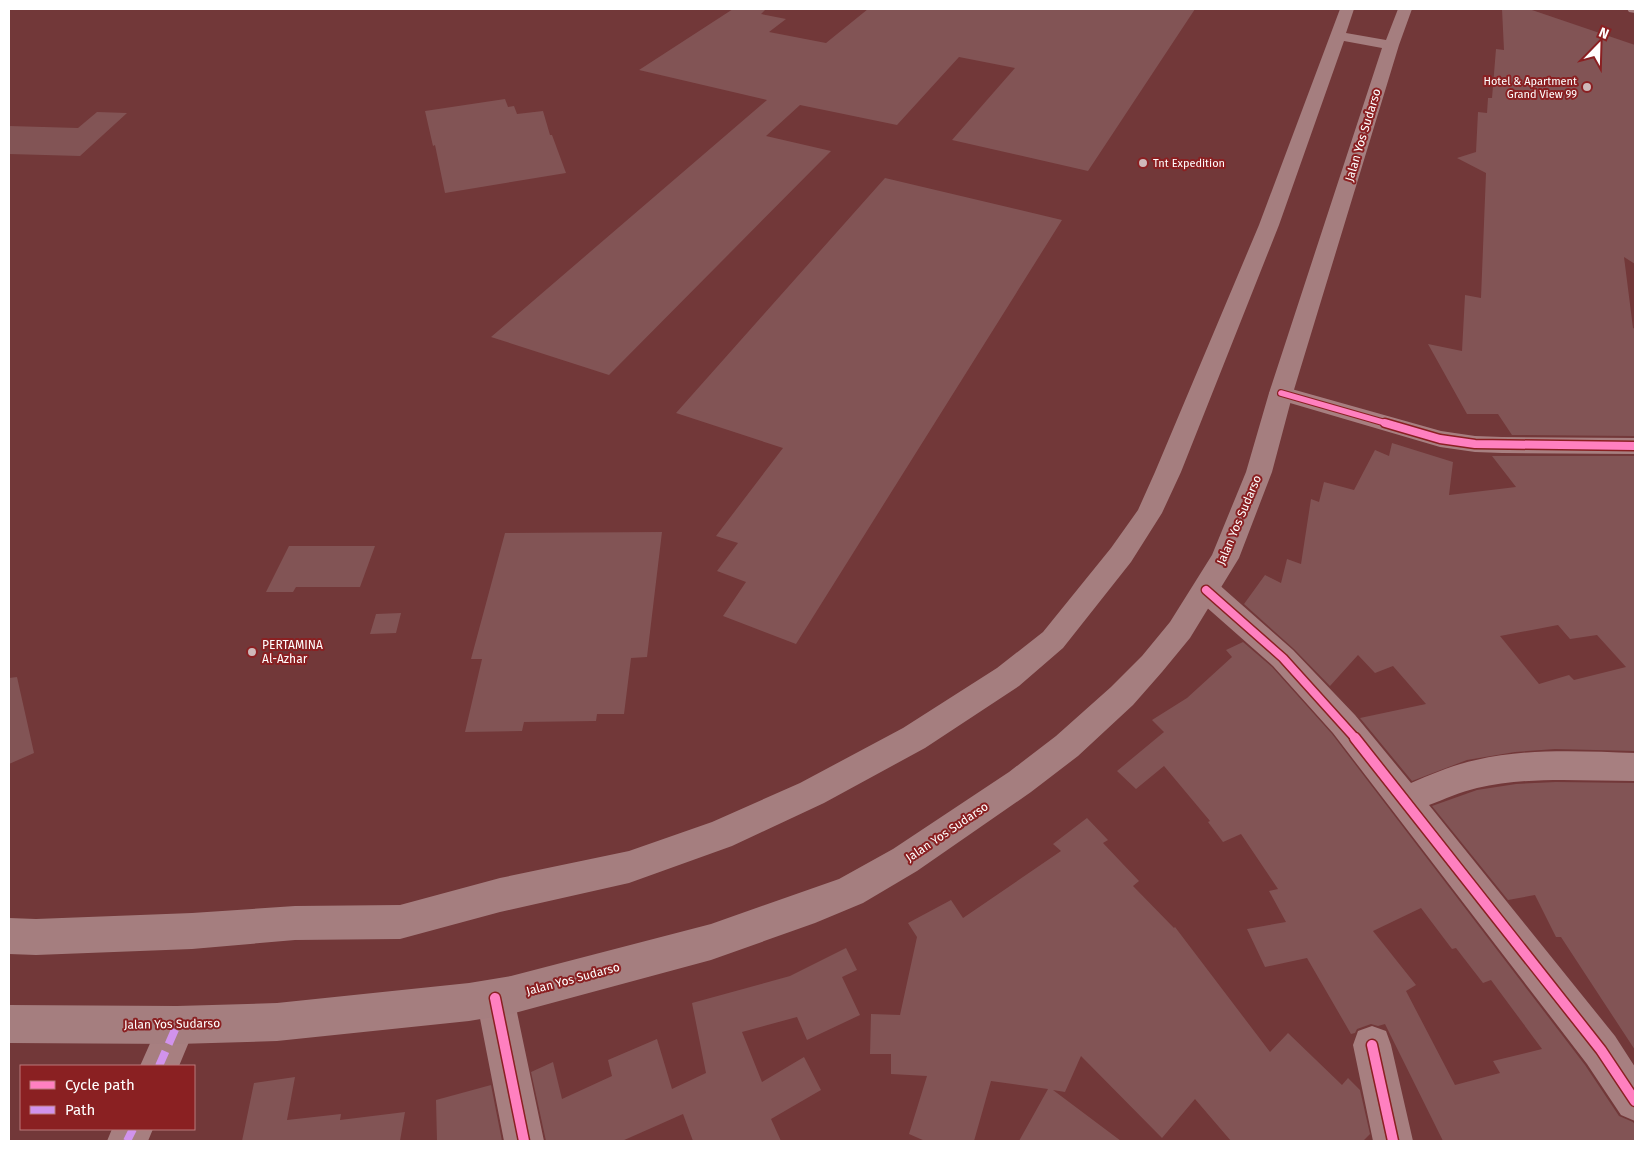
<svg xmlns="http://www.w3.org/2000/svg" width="1644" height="1150" viewBox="0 0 1644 1150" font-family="'Fira Sans',sans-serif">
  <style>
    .building { fill: #825455; fill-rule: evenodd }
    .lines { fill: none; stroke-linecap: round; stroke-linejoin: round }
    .minor { fill: #a77f80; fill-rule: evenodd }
    .major { fill: #a57e7f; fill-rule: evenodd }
    .quiet { stroke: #d193ec; stroke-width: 8; stroke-dasharray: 16 8; stroke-linecap: butt }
    .cycleway-far2-casing { stroke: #8a2022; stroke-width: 8 }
    .cycleway-far1-casing { stroke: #8a2022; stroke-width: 11 }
    .cycleway-casing { stroke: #8a2022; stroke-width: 13 }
    .cycleway-far2 { stroke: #ff80c0; stroke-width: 5.5 }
    .cycleway-far1 { stroke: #ff80c0; stroke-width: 8 }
    .cycleway { stroke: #ff80c0; stroke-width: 10 }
    .poi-dot { fill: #ceb9ba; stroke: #8a2022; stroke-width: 2 }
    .labels { text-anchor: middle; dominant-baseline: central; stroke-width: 4; stroke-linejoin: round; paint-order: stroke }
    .far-poi-label { font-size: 11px; fill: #fff; stroke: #8a2022; text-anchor: end }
    .street-label { font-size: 12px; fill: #fff; stroke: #8a2022 }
    .poi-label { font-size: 12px; fill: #fff; stroke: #8a2022; text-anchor: start }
  </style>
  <rect width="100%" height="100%" fill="#723839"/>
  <path class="building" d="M 733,9 L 766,9 L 761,14 L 786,19 L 769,32 L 826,43 L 868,9 L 1195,9 L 1088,171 L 952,140 L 1015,68 L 959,57 L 897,125 L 800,105 L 766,136 L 831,151 L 609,375 L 491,337 L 767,100 L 639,70 Z
    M 1502,9 L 1529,9 L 1635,45 L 1635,264 L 1624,257 L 1633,328 L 1635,329 L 1635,436 L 1512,435 L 1498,414 L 1467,414 L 1428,344 L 1462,351 L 1465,295 L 1481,298 L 1486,173 L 1457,158 L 1476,152 L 1478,112 L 1487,113 L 1488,98 L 1492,98 L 1496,49 L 1504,50 Z
    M 505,99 L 508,107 L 514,106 L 517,114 L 543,111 L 550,135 L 552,135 L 566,173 L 445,193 L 435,145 L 433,146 L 425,111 Z
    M 97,112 L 127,113 L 80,156 L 9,154 L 9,126 L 78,128 Z
    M 885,178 L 1062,220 L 796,644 L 723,616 L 746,582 L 717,571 L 738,543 L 716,536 L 783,448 L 676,413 Z
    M 1392,443 L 1453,462 L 1449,495 L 1516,487 L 1492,456 L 1635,456 L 1635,751 L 1555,749 L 1515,752 L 1467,760 L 1412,781 L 1360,718 L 1426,704 L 1393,666 L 1375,673 L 1358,655 L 1330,686 L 1294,649 L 1244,604 L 1265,575 L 1281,583 L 1287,559 L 1301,564 L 1311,499 L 1319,502 L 1324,482 L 1354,490 L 1375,450 L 1389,456 ZM 1558,625 L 1570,639 L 1597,635 L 1626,667 L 1574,680 L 1569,675 L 1539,684 L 1500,636 Z
    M 662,532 L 647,657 L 631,658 L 624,714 L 597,714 L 596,721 L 524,722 L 522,731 L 465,732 L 482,659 L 471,659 L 505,533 Z
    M 289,546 L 375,546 L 360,587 L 296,587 L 293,592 L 266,592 Z
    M 401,613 L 396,633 L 370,634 L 376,614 Z
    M 1243,642 L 1272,667 L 1332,734 L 1585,1065 L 1619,1116 L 1633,1122 L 1635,1125 L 1635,1141 L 1443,1141 L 1385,1024 L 1378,1026 L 1371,1024 L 1357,1029 L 1355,1033 L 1351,1034 L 1307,958 L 1265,967 L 1247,929 L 1286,922 L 1269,891 L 1278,889 L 1241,834 L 1223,842 L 1208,822 L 1210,821 L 1164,766 L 1136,789 L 1117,771 L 1164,732 L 1152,720 L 1187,698 L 1232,657 L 1226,650 ZM 1421,908 L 1452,949 L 1456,948 L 1483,983 L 1491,980 L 1542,1049 L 1493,1061 L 1500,1073 L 1455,1085 L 1406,991 L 1416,985 L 1373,931 Z
    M 17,677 L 34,753 L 9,764 L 9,678 Z
    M 1556,782 L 1635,783 L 1635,1050 L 1561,937 L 1556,937 L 1535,895 L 1508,900 L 1432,806 L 1477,790 L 1516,784 Z
    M 1087,818 L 1108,840 L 1103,843 L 1139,881 L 1133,886 L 1174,928 L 1175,927 L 1270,1052 L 1288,1033 L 1342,1085 L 1348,1078 L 1360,1090 L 1370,1134 L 1363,1141 L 1231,1141 L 1195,1099 L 1162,1138 L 1081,1056 L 1065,1092 L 1053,1090 L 1121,1141 L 1019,1141 L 1048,1089 L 991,1081 L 974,1141 L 925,1141 L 909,1134 L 927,1076 L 891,1074 L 891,1054 L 870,1054 L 871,1014 L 900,1015 L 917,937 L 908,923 L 951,900 L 963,918 L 1061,851 L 1053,844 Z
    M 846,948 L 857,970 L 842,977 L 860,1015 L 807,1040 L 797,1017 L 742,1032 L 762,1082 L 804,1057 L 821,1090 L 771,1119 L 781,1141 L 693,1141 L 683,1114 L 622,1141 L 546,1141 L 531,1072 L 553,1062 L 562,1099 L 612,1076 L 608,1060 L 657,1039 L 672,1089 L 706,1073 L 692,1003 L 790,976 Z
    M 295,1077 L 287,1120 L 341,1114 L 340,1120 L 405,1112 L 400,1141 L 242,1141 L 254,1083 Z
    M 491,1085 L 502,1141 L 437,1141 L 436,1100 Z"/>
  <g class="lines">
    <path class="minor" d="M 1281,386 L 1441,431 L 1475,436 L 1502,437 L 1635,438 L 1635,454 L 1502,453 L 1475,452 L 1440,447 L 1273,398 L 1269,393 L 1273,388 Z
      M 1206,579 L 1216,582 L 1293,650 L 1355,715 L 1411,783 C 1432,774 1453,765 1476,760 C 1527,748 1583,751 1635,753 L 1635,781 C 1583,781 1528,776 1477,788 C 1460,792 1445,799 1429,805 L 1615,1036 L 1635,1067 L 1635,1121 L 1621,1115 L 1587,1064 L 1333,733 L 1273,666 L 1196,598 L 1192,590 L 1196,582 Z
      M 495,979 L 508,985 L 514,998 L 544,1141 L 504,1141 L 476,998 L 482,985 Z
      M 177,1006 L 190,1012 L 196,1025 L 179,1066 L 140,1066 L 164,1012 Z
      M 1372,1026 L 1386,1031 L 1391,1045 L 1413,1141 L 1373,1141 L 1353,1045 L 1358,1031 Z
      M 112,1129 L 153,1129 L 148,1141 L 107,1141 Z"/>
    <path class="major" d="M 1340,9 L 1354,9 L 1346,33 L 1386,40 L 1398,9 L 1412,9 L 1399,45 L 1293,393 L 1272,472 L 1239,558 L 1190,638 L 1162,672 L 1133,705 L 1078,756 L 1031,792 L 917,871 L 863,903 L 815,923 L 711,960 L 511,1014 L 469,1021 L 277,1041 L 177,1044 L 9,1043 L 9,1005 L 177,1006 L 277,1003 L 469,983 L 511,976 L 711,924 L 839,879 L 893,849 L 1009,772 L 1056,736 L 1111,687 L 1142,656 L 1170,622 L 1212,555 L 1246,472 L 1269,393 L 1382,48 L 1344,41 L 1279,225 L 1181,472 L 1162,513 L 1131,562 L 1063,648 L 1019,686 L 925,748 L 824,803 L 732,846 L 629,883 L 500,912 L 400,939 L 295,940 L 192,949 L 36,955 L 9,954 L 9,918 L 36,919 L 192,913 L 295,906 L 400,905 L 500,878 L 629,851 L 712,822 L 800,783 L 903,728 L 997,668 L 1043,632 L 1111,548 L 1138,510 L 1155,472 L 1259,225 Z
      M 1627,9 L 1635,9 L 1635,13 L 1629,12 Z"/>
    <path class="quiet" d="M 159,1066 L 177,1025
      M 127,1141 L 133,1129"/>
    <g class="cycleway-far2-casing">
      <path id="cycleway-far2" d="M 1281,393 L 1389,424"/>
    </g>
    <g class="cycleway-far1-casing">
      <path id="cycleway-far1" d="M 1385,423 L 1440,439 L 1475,444 L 1635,446
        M 1206,590 L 1283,658 L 1356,739"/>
    </g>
    <g class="cycleway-casing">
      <path id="cycleway" d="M 1355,738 L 1601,1050 L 1635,1101
        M 495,998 L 524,1141
        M 1372,1045 L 1393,1141"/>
    </g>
    <use href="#cycleway-far2" class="cycleway-far2"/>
    <use href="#cycleway-far1" class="cycleway-far1"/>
    <use href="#cycleway" class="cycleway"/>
  </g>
  <g class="poi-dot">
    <circle cx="1587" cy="87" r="5"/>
    <circle cx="1143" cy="163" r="5"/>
    <circle cx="252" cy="652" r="5"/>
  </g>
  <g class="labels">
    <g class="far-poi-label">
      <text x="1577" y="81">Hotel &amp; Apartment<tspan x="1577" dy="13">Grand View 99</tspan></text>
      <text x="1153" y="163" text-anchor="start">Tnt Expedition</text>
    </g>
    <g class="street-label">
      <text transform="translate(1363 135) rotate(-73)">Jalan Yos Sudarso</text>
      <text transform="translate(1239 520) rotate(-67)">Jalan Yos Sudarso</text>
      <text transform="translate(947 832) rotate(-34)">Jalan Yos Sudarso</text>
      <text transform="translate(573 979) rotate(-15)">Jalan Yos Sudarso</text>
      <text transform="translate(172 1024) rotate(-1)">Jalan Yos Sudarso</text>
    </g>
    <g class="poi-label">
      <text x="262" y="645">PERTAMINA<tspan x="262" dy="14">Al-Azhar</tspan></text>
    </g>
  </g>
  <rect width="1644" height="1150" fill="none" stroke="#ffffff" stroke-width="20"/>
  <rect x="20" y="1065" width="175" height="65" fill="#8a2022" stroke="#b9797a"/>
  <rect x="30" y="1081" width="25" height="8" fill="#ff80c0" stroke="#b9797a"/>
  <text x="65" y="1090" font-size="15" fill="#ffffff">Cycle path</text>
  <rect x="30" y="1106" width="25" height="8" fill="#d193ec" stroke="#b9797a"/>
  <text x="65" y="1115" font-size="15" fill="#ffffff">Path</text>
  <g transform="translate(1599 45) rotate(23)" stroke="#8a2022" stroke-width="4" paint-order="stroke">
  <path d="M0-4L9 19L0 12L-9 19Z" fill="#ffffff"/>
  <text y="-8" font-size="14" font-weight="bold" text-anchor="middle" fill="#ffffff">N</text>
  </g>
</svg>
